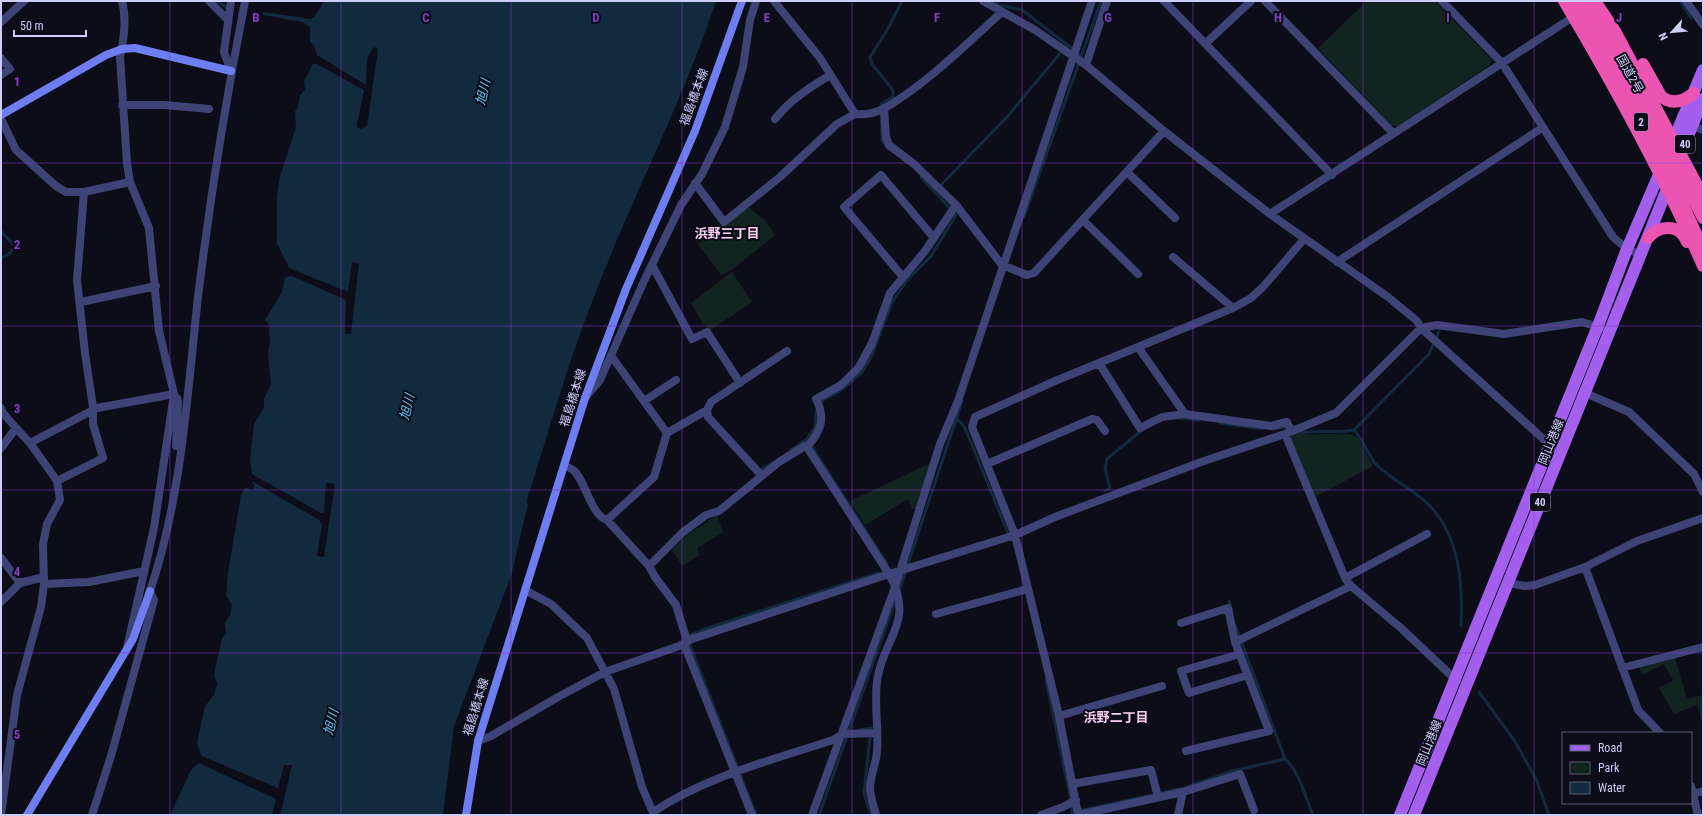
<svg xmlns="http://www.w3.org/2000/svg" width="1704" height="816" viewBox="0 0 1704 816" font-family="'Roboto Condensed','Noto Sans JP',sans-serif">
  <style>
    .green { fill: #112420 }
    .water { fill: #122a3e }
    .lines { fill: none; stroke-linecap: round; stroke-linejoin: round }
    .stream { stroke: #122a3e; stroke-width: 3 }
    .street { stroke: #3d4374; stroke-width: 8 }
    .secondary { stroke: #6e7def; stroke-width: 8 }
    .primary { stroke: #a45fed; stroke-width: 12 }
    .highway { stroke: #ec54b2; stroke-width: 12 }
    .highway-bridge { stroke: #ec54b2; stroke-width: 12 }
    .grid { fill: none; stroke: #833cc5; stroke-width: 1; stroke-opacity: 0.55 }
    .labels { text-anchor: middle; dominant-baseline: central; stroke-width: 4; stroke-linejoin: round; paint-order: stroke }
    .shield { fill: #0d0d1a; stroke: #9393b6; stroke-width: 1 }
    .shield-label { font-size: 11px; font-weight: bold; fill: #cccdf9 }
    .street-label { font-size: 12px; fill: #cccdf9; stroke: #0d0d1a }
    .water-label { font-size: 13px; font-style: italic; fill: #66c2ee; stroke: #0d0d1a }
    .neighbourhood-label { font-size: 13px; font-weight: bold; fill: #f9cef0; stroke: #0d0d1a }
    .grid-label { font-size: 13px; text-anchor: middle; font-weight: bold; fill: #833cc5; stroke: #0d0d1a; stroke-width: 4; stroke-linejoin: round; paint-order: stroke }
  </style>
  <rect width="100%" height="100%" fill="#0d0d1a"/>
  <path class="green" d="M 1367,1 L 1435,1 L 1492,60 L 1490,65 L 1398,126 L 1391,125 L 1318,48 Z
    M 748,207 L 765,220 L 775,235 L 733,269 L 721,275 L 698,244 Z
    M 732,272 L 752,302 L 709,331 L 705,324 L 703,324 L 691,303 Z
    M 1295,433 C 1298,435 1345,434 1352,434 L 1358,438 L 1373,466 L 1315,497 L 1291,438 L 1291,436 Z
    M 931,463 L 916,509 L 912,509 L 908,499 L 865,525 L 850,501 Z
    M 717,515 L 723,532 L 697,548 L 700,555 L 682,566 L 672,550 L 687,535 Z
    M 1675,658 L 1687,699 L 1703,695 L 1703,719 L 1701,720 L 1697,705 L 1674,714 L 1659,688 L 1673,681 L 1664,664 L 1642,675 L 1639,667 Z"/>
  <path class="water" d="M 324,1 L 716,1 C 683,100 635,192 597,289 C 569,358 548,434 526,503 L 528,504 L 511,576 L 454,726 L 443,815 L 280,815 L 292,765 L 284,765 L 278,788 L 202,756 L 199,750 L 197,742 L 205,706 L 214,695 L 217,683 L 214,675 L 222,638 L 226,633 L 225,623 L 230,615 L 232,605 L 226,596 L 228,573 L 241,495 L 246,487 L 253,491 L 254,485 L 252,481 L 319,520 L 322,525 L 317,556 L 324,557 L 335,484 L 326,483 L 324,513 L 321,513 L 252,474 L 250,459 L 254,424 L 264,408 L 264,399 L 271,384 L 268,354 L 270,342 L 269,325 L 265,320 L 282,292 L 285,277 L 292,276 L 346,300 L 345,334 L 351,334 L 359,263 L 352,262 L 348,292 L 289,268 L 277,243 L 277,200 L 279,180 L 296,127 L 295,111 L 297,110 L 300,95 L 305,90 L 304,81 L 313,64 L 317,64 L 364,90 L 357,124 L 358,128 L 361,129 L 367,126 L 378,49 L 375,47 C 364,53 367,75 366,85 L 317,55 L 314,45 L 310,42 L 310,27 L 302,22 L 263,15 L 263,12 L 311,19 L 316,15 Z
    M 199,763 L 276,799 L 272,815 L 170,815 L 191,770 Z"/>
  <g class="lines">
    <path class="stream" d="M 217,1 L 226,7
      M 995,1 L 999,5 L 1022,10 L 1082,56
      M 1680,1 L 1691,18
      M 888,149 L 882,140 L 881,104 L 893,97 L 893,90 L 872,64 L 870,57 L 886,32 L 902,1
      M 939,187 L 1007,117 L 1067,45
      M 1024,217 L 1101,1
      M 1,231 L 13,244 L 17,245 L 9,254 L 1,258
      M 956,418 L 963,425 L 968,435 L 1008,533
      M 1179,418 L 1199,420
      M 1220,423 L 1262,429
      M 1274,429 L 1292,425 L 1299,433 C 1318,429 1335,434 1354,430 L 1429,354 L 1440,329
      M 1354,430 C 1363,439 1367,453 1375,463 C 1387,477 1414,490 1428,504 C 1460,536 1463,584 1461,626
      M 791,450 L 807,439
      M 760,473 L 762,469 L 774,462
      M 1105,491 L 1110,488 L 1105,469 L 1107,459 L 1142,430
      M 887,564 L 807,439 L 815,427 L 816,412 L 823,400 L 840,391 L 862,372 L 872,355 L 892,302 L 908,279 L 931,256 L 956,215 L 921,177
      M 899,591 L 962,401
      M 1229,601 L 1231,608
      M 1235,625 L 1285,759 C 1300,772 1305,797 1313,815
      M 688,637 L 688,636 L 708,628 L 878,573
      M 690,645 L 756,815
      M 1046,680 L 1071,801
      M 1479,692 L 1514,740 L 1536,779 L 1549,815
      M 860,730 L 872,728
      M 1072,807 L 1083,810 L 1184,788 L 1232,771 L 1285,759
      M 1072,807 L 1072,815
      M 819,815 L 896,598
      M 871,815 L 864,793 L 871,728"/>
    <path class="street" d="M 122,1 C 127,19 124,39 120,57 L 127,163 L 130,182 L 149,228 L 159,331 L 174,394 L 154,528 L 127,648
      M 209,1 L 227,19
      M 231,1 L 224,52 L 231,71
      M 774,1 L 820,58 L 855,114 C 865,115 876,113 885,108 C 928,83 965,45 1002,12
      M 983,1 L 1035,30 L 1086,65 L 1164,131 L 1270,214 L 1388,297 L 1417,321 L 1421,328 L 1550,445 L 1561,450
      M 1164,1 L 1332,175
      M 1265,1 L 1393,133
      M 1442,1 L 1502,63 L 1613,237 L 1627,249 L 1642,255
      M 1686,1 L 1703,25
      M 1,22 L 24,1
      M 1206,43 L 1251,1
      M 1,58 L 10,69 L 1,75
      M 1086,65 L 1107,1
      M 122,105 L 164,105 L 209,109
      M 884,108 L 886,137 L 889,145 L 914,164 L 956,205 L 1002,265 L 1027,275 L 1034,273 L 1164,131
      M 1,119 L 16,150 L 56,186 L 66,192 L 84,192 L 130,182
      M 775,119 C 790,100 809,88 830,75
      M 1692,126 L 1703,130
      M 1127,172 L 1175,218
      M 695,183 L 724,222 L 780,177 L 837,124 L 855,114
      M 1270,214 L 1573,17
      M 1083,220 L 1138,274
      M 1173,257 L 1233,308
      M 1337,262 L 1542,128
      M 652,265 L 692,339 L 707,332 L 740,383
      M 903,277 L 844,207 L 881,175 L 934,238
      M 81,302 L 156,286
      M 1138,347 L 1185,414
      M 612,357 L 667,433
      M 1099,363 L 1140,428 L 1162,417 L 1185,414 L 1271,426 L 1287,422 L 1291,431
      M 1585,393 L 1629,412 L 1694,474 L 1703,492
      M 586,397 L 600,380 L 644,281 L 681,205 L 702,174 L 725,127 L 743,67 L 750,20 L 756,1
      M 644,401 L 676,380
      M 1,408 L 3,413 L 16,428
      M 1285,434 L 1345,578 L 1351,586 L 1402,629 L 1457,681
      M 30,443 L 97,408 L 174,394
      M 176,446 L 178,401 L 177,398
      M 807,447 L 889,574 C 916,623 883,637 877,681 C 874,705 879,729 877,752 C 876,764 870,776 870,788 C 870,796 874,807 876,815
      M 1,448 L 16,428 L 30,443 L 57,481 L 60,500 L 47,524 L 43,544 L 44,584 L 41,607 L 17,695 L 1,815
      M 987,464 L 1092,419 L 1097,420 L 1105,431
      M 564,466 C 567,467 571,468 573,470 C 585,479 591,516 607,520 L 649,566 L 655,577 L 676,605 L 687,641
      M 762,476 L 708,417 L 707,410 L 711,402 L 787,351
      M 57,481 L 103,458 L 93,424 L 93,407 L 85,353 L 77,280 L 84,192
      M 607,520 L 654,477 L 667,433 L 707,410
      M 1,558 L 20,583
      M 649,566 L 683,532 L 706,515 L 719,511 L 779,462 L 805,446 L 807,447 C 821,431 826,418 816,399 L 841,385 L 859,367 L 872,343 L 890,293 L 925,251 L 956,205
      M 1585,567 L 1638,710 L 1660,733
      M 1345,578 L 1427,534
      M 1507,583 L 1525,586 L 1535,585 L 1585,567 L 1637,541 L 1703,518
      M 44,584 L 89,582 L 144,571
      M 525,590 L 551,604 L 587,638 L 614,689 L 642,787 L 654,815
      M 1,602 L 20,583 L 44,577
      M 936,614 L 1028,589
      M 1181,623 L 1228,608 L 1235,642 L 1269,731 L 1186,751
      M 1235,642 L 1351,586
      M 684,644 L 752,815
      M 1240,654 L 1181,671 L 1189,693 L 1248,675
      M 1622,668 L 1703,647
      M 1059,716 L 1015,535 L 972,427 L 975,417 L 1055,381 L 1233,308 L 1251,298 L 1263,287 L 1304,239
      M 478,741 L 491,736 L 558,697 L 605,672 L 679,646 L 692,639 L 889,574 L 1015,535 L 1055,517 L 1201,462 L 1285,434 L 1336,413 L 1421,328 L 1437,325 L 1504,334 L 1582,322 L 1602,328
      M 1072,784 L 1151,770 L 1158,797
      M 1691,786 L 1698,815
      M 1693,794 L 1703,791
      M 653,812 C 707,776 772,760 833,740 L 843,734 L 877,733
      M 1078,814 L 1059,716 L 1162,686
      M 92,815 L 111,756 L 154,600 L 150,591 C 182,497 187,395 198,297 C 210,198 226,99 245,1
      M 812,815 L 895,587 L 940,444 L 958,401 L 1092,1
      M 1041,815 L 1063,807 L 1076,800
      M 1078,815 L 1183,792 L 1240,774 L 1254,810
      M 1178,815 L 1183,792"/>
    <path class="secondary" d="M 1,115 L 106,55 L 122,49 L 135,48 L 231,71
      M 27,815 L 133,639 L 150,591
      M 466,815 L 478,741 L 585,398 L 626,289 L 695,131 L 742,1"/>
    <path class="primary" d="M 1670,148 L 1703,70
      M 1678,161 L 1703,99
      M 1400,815 L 1598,326 L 1627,249 L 1663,165
      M 1414,815 L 1670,182"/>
    <path class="highway" d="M 1564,1 C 1615,87 1663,174 1703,266
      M 1595,1 L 1615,31 L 1703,196
      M 1643,64 L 1661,96 C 1672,106 1684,101 1694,93
      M 1648,238 C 1660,224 1680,224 1687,242"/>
    <path class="highway-bridge" d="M 1571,1 C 1621,80 1665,163 1703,249
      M 1585,1 L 1639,93 L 1703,218"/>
  </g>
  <path class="grid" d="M 170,1 L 170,815M 341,1 L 341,815M 511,1 L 511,815M 682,1 L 682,815M 852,1 L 852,815M 1022,1 L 1022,815M 1193,1 L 1193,815M 1363,1 L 1363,815M 1534,1 L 1534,815M 1,163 L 1703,163M 1,326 L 1703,326M 1,490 L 1703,490M 1,653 L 1703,653"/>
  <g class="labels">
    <g class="shield">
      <rect x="1634" y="113" width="14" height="18" rx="3"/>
      <rect x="1675" y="135" width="20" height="18" rx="3"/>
      <rect x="1530" y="493" width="20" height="18" rx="3"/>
    </g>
    <g class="shield-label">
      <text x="1641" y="122">2</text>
      <text x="1685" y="144">40</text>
      <text x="1540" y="502">40</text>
    </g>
    <g class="street-label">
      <text transform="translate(1630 74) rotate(61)">国道2号</text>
      <text transform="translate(694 97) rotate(-70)">福島橋本線</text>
      <text transform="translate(573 398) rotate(-72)">福島橋本線</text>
      <text transform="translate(1551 442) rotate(-68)">岡山港線</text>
      <text transform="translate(476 707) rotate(-73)">福島橋本線</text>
      <text transform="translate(1429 743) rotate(-68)">岡山港線</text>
    </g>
    <g class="water-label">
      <text transform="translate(483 92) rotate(-76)">旭川</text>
      <text transform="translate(407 407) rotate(-76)">旭川</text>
      <text transform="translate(331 722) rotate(-76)">旭川</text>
    </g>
    <g class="neighbourhood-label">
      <text x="727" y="233">浜野三丁目</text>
      <text x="1116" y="717">浜野二丁目</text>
    </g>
  </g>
  <g class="grid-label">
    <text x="256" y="22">B</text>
    <text x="426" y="22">C</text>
    <text x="596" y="22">D</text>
    <text x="767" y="22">E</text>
    <text x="937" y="22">F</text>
    <text x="1108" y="22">G</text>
    <text x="1278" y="22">H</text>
    <text x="1448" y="22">I</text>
    <text x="1619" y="22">J</text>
    <text x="17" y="86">1</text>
    <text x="17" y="249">2</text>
    <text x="17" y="413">3</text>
    <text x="17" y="576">4</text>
    <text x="17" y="739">5</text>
  </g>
  <rect width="1704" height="816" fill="none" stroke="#cccdf9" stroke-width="4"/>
  <rect x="1562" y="732" width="130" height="72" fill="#0d0d1a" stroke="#595a73"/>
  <rect x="1570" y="745" width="20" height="6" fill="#a45fed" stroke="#595a73"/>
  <text x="1598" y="752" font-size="12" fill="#cccdf9">Road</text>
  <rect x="1570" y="762" width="20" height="12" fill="#112420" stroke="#595a73"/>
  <text x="1598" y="772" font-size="12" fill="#cccdf9">Park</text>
  <rect x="1570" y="782" width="20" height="12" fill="#122a3e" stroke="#595a73"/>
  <text x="1598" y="792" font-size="12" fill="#cccdf9">Water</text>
  <g transform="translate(1672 32) rotate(243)" stroke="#0d0d1a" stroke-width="3" paint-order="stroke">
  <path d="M0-3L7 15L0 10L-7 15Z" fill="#cccdf9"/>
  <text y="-6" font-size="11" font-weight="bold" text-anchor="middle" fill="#cccdf9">N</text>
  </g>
  <path d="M14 30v6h72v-6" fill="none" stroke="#cccdf9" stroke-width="2"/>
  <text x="20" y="30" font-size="12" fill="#cccdf9" stroke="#0d0d1a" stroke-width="3" paint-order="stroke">50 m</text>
</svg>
